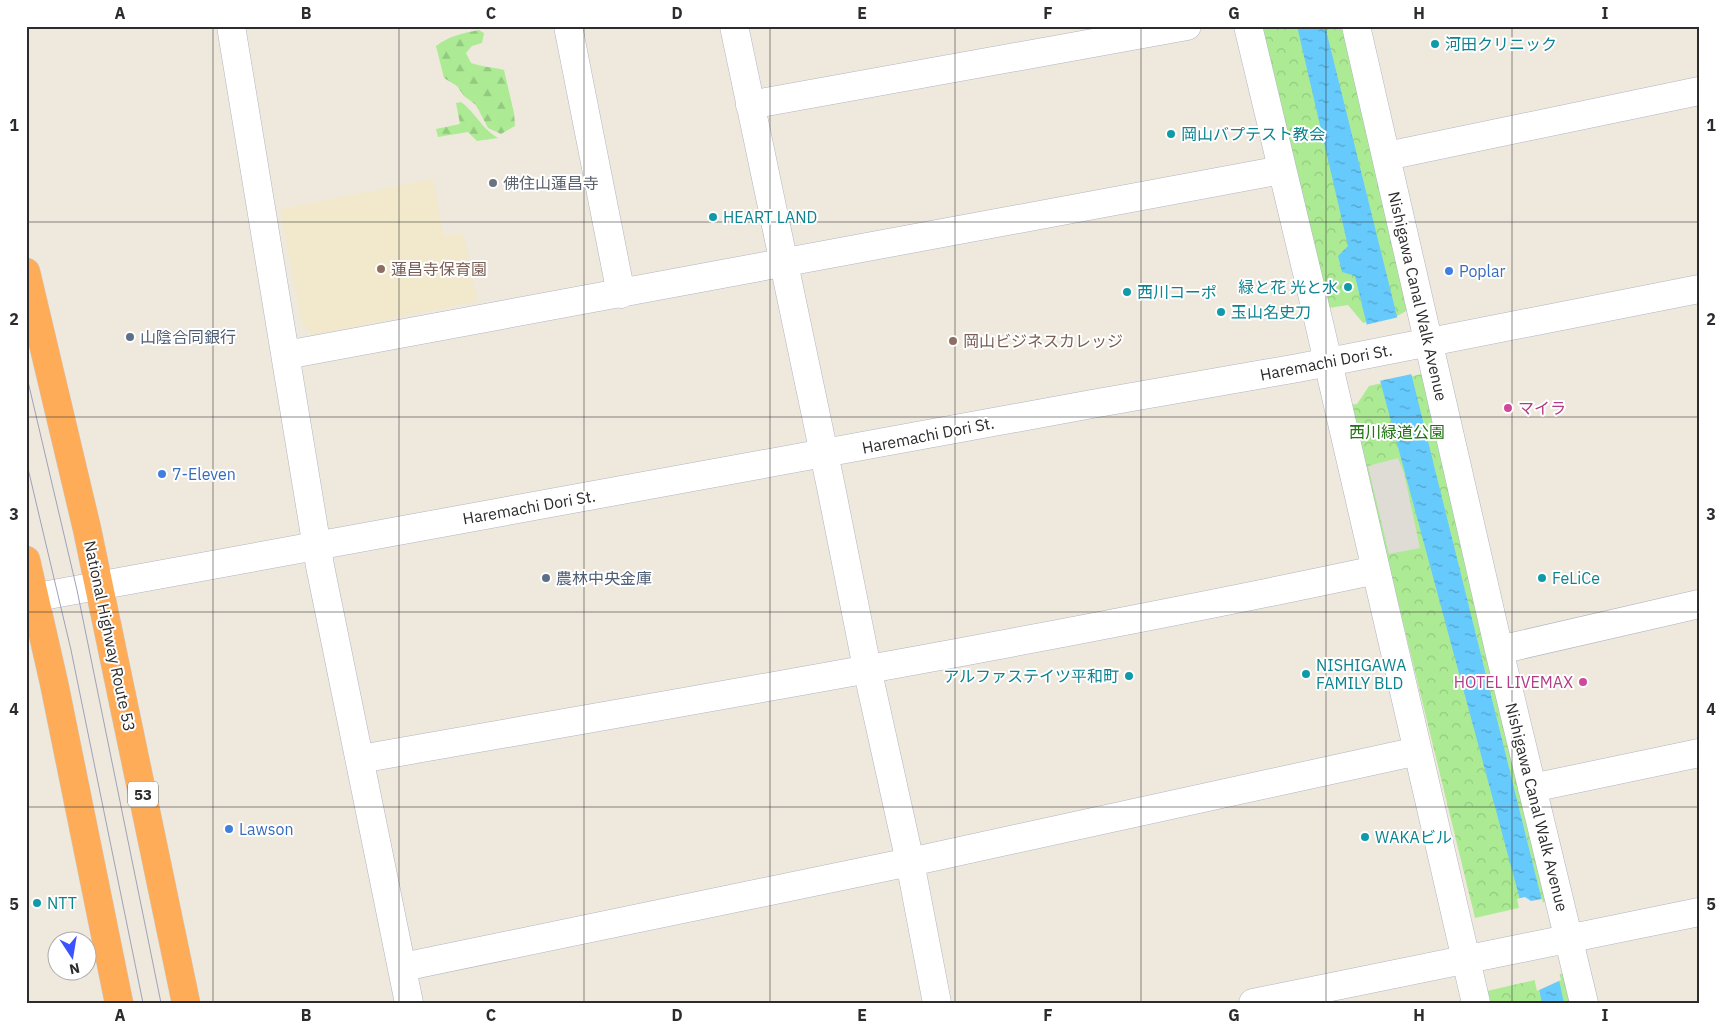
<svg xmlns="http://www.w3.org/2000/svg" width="1725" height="1029" viewBox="0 0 1725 1029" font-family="'IBM Plex Sans','Noto Sans JP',sans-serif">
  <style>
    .education { fill: #f2e8cb }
    .forest { fill: url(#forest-firs) }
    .park { fill: url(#park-crowns) }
    .plaza { fill: #dfdbd5 }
    .water { fill: url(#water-ripples) }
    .pier { fill: #efe9dd }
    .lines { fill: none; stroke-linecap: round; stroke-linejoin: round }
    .minor-casing { stroke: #b1b3c1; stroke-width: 29 }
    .highway-casing { stroke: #ccc; stroke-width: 29 }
    .minor { stroke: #fff; stroke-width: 28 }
    .highway { stroke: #ffac58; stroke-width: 28 }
    .tram { stroke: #9fa1b9; stroke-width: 1 }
    .grid { fill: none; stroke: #2c2c2c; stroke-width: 1; stroke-opacity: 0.55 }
    .culture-dot { fill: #0f9aa8; stroke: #fff; stroke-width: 2 }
    .worship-dot { fill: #6b7280; stroke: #fff; stroke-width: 2 }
    .education-dot { fill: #8d6e63; stroke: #fff; stroke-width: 2 }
    .shop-dot { fill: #3f7fe0; stroke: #fff; stroke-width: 2 }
    .service-dot { fill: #5c6f8a; stroke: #fff; stroke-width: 2 }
    .hotel-dot { fill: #d1479c; stroke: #fff; stroke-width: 2 }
    .labels { text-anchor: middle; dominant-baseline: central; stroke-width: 4; stroke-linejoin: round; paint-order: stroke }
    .shield { fill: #fff; stroke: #6b6b6b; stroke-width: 1 }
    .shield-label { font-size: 15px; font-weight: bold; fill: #2c2c2c }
    .culture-label { font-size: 16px; fill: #0d838f; stroke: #fff; text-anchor: start }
    .worship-label { font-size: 16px; fill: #5b616d; stroke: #fff; text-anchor: start }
    .education-label { font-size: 16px; fill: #785e54; stroke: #fff; text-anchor: start }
    .shop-label { font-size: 16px; fill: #366cbe; stroke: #fff; text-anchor: start }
    .street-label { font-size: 16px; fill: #2c2c2c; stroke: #fff }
    .service-label { font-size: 16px; fill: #4e5e75; stroke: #fff; text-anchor: start }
    .hotel-label { font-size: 16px; fill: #b23c85; stroke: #fff; text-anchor: start }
    .park-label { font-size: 16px; fill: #207312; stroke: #fff }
    .neatline { fill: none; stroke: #2c2c2c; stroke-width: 2 }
    .grid-label { font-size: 16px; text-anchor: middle; font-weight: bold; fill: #2c2c2c }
  </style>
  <defs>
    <pattern id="forest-firs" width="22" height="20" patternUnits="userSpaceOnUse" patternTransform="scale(1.25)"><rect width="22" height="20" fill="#aceb94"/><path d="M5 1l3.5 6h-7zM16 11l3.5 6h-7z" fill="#94ca80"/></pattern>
    <pattern id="park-crowns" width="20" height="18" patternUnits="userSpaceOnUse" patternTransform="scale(1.25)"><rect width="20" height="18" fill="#aceb94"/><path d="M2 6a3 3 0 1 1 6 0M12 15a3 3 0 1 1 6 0" fill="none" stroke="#94ca80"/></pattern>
    <pattern id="water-ripples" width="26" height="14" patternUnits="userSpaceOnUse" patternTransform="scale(1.25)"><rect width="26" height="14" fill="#66cafc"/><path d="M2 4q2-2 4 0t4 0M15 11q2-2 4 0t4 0" fill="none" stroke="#54a4cc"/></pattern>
  </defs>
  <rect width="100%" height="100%" fill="#efe9dd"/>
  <path class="education" d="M 433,179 L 444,236 L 463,233 L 477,301 L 314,335 L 302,324 L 280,209 Z"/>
  <path class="forest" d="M 479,30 L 484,33 L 482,43 L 472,46 L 466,53 L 471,63 C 482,67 493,67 504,70 L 514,113 L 515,126 L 501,134 L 488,128 L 476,105 L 464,96 L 457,86 L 444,78 L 436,46 C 449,36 463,33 479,30 Z
    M 461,102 C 477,114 481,128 498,138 L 477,141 L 468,132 L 438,137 L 436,129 L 460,124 L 456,103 Z"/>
  <path class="park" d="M 1262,26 L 1342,26 L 1410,309 L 1397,316 L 1363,323 L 1348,305 L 1329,308 Z
    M 1422,374 L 1549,901 L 1475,918 L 1350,405 L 1357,404 L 1369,386 Z
    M 1565,973 L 1572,1003 L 1490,1003 L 1487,991 Z"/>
  <path class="plaza" d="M 1398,458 L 1404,473 L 1420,548 L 1389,554 L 1368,466 Z"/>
  <path class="water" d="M 1297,26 L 1325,26 L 1541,897 L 1564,1003 L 1542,1003 L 1519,896 L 1381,384 L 1355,276 L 1342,272 L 1338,256 L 1348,246 Z"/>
  <path class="pier" d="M 1399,317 L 1412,374 L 1379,381 L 1365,325 Z
    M 1525,897 L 1531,901 L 1542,899 L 1561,980 L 1537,991 L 1517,899 Z"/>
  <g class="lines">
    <g class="minor-casing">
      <path id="minor" d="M 231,26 L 320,566 L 409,1003
        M 568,26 L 621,294
        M 734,26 L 831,487 L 867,668 L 910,862 L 937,1003
        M 1248,26 L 1319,323 L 1476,1003
        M 1356,26 L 1499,650 L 1584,1003
        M 750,105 L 1187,26
        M 1387,156 L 1699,91
        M 286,355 L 1282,170
        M 26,599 L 1092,404 L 1298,368 L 1699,289
        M 1499,650 L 1699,604
        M 360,759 C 699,699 1039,642 1376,570
        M 1532,788 L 1699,753
        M 403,967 L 924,859 L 1418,751
        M 1253,1003 L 1699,912"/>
    </g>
    <g class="highway-casing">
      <path id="highway" d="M 26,272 L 87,529 L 186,1003
        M 26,560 L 54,683 L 119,1003"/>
    </g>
    <use href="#minor" class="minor"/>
    <use href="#highway" class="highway"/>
    <path class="tram" d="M 26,373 L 77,590 L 161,1003
      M 26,460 L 71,650 L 143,1003"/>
  </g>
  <path class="grid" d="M 213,26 L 213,1003M 399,26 L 399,1003M 584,26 L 584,1003M 770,26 L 770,1003M 955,26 L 955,1003M 1141,26 L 1141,1003M 1326,26 L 1326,1003M 1512,26 L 1512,1003M 26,222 L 1699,222M 26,417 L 1699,417M 26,612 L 1699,612M 26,807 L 1699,807"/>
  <g class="culture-dot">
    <circle cx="1435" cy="44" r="5"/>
    <circle cx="1171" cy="134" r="5"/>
    <circle cx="713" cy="217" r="5"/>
    <circle cx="1348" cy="287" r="5"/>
    <circle cx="1127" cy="292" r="5"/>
    <circle cx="1221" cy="312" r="5"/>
    <circle cx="1542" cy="578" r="5"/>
    <circle cx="1306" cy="674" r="5"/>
    <circle cx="1129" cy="676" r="5"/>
    <circle cx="1365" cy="837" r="5"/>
    <circle cx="37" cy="903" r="5"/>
  </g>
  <circle class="worship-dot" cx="493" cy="183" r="5"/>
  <g class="education-dot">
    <circle cx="381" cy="269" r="5"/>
    <circle cx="953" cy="341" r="5"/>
  </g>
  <g class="shop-dot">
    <circle cx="1449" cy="271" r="5"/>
    <circle cx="162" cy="474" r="5"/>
    <circle cx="229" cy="829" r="5"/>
  </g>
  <g class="service-dot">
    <circle cx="130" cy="337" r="5"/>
    <circle cx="546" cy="578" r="5"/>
  </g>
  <g class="hotel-dot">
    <circle cx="1508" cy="408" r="5"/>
    <circle cx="1583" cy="682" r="5"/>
  </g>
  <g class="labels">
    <rect class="shield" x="128" y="781.5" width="30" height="25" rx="4"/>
    <g class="shield-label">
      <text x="143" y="794">53</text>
    </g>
    <g class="culture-label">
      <text x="1445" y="44">河田クリニック</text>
      <text x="1181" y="134">岡山バプテスト教会</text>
      <text x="723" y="217">HEART LAND</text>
      <text x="1338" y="287" text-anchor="end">緑と花 光と水</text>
      <text x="1137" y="292">西川コーポ</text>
      <text x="1231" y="312">玉山名史刀</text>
      <text x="1552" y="578">FeLiCe</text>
      <text x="1316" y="665">NISHIGAWA<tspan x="1316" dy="18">FAMILY BLD</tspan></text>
      <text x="1119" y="676" text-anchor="end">アルファステイツ平和町</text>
      <text x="1375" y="837">WAKAビル</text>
      <text x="47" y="903">NTT</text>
    </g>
    <g class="worship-label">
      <text x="503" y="183">佛住山蓮昌寺</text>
    </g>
    <g class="education-label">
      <text x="391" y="269">蓮昌寺保育園</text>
      <text x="963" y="341">岡山ビジネスカレッジ</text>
    </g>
    <g class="shop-label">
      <text x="1459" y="271">Poplar</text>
      <text x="172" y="474">7-Eleven</text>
      <text x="239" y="829">Lawson</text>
    </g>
    <g class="street-label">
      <text transform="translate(1418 296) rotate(77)">Nishigawa Canal Walk Avenue</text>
      <text transform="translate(1326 362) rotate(-11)">Haremachi Dori St.</text>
      <text transform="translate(928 435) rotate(-11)">Haremachi Dori St.</text>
      <text transform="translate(529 507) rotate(-10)">Haremachi Dori St.</text>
      <text transform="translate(110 636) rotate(78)">National Highway Route 53</text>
      <text transform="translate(1537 807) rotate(76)">Nishigawa Canal Walk Avenue</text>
    </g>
    <g class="service-label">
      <text x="140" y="337">山陰合同銀行</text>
      <text x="556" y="578">農林中央金庫</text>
    </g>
    <g class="hotel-label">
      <text x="1518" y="408">マイラ</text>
      <text x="1573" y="682" text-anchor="end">HOTEL LIVEMAX</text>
    </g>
    <g class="park-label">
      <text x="1397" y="432">西川緑道公園</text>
    </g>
  </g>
  <rect width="1725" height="1029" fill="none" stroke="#ffffff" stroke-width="55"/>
  <g transform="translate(72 956) rotate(168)"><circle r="24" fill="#ffffff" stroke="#ababab"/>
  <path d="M0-4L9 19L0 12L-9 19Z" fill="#3a52ff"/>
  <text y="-8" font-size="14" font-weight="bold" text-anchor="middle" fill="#2c2c2c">N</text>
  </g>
  <rect x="28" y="28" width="1670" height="974" class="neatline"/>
  <g class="grid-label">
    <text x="120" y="19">A</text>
    <text x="306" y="19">B</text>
    <text x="491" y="19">C</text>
    <text x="677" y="19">D</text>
    <text x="862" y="19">E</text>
    <text x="1048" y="19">F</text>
    <text x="1234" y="19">G</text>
    <text x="1419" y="19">H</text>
    <text x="1605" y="19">I</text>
    <text x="14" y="131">1</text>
    <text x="1711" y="131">1</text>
    <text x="14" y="325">2</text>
    <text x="1711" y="325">2</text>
    <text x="14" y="520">3</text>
    <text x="1711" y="520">3</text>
    <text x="14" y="715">4</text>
    <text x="1711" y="715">4</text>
    <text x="14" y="910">5</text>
    <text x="1711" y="910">5</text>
    <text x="120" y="1021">A</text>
    <text x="306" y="1021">B</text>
    <text x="491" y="1021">C</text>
    <text x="677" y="1021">D</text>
    <text x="862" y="1021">E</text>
    <text x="1048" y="1021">F</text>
    <text x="1234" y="1021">G</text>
    <text x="1419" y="1021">H</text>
    <text x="1605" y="1021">I</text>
  </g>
</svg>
